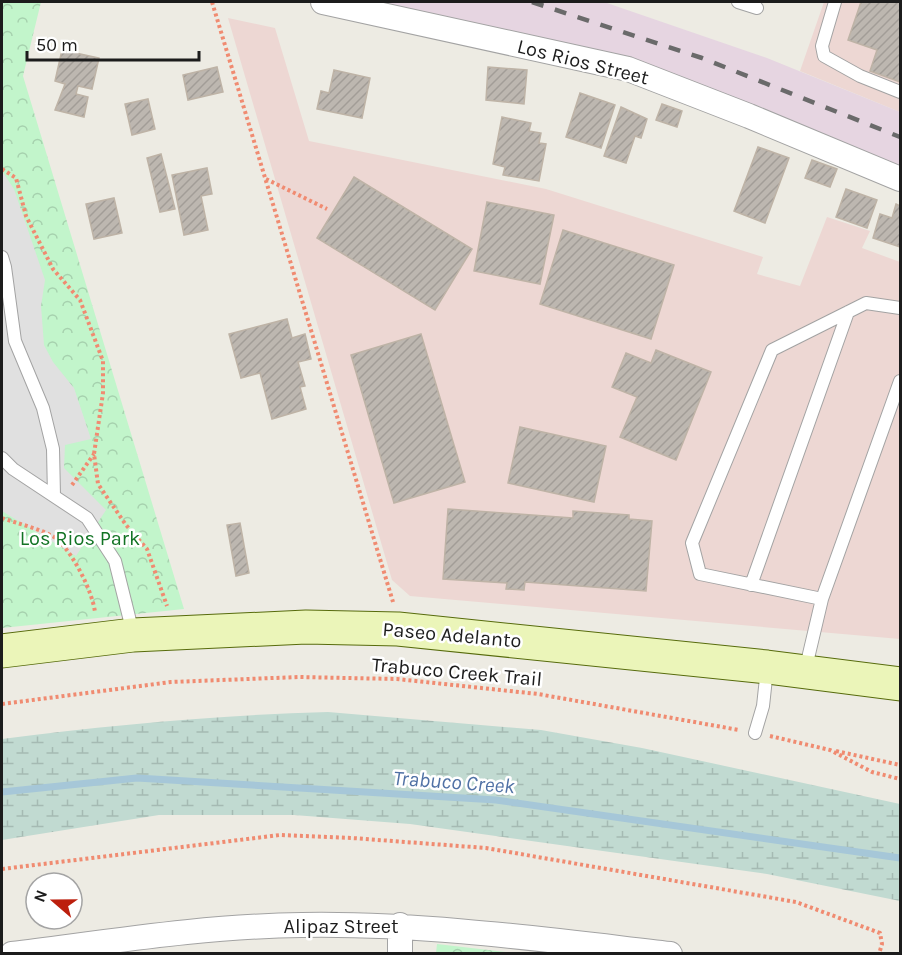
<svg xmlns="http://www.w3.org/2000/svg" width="902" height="955" viewBox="0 0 902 955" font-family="Karla,sans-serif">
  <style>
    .commercial { fill: #edd7d3 }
    .railway { fill: #e6d5e1 }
    .wetland { fill: url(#wetland-marsh) }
    .park { fill: url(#park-crowns) }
    .parking { fill: #e0e0e0 }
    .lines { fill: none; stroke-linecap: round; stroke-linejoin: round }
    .stream { stroke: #a6c7d8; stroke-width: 7 }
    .building { fill: url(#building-hatch); stroke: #beb3a6; stroke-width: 1.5 }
    .lane-casing { stroke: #a3a3a3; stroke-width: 14 }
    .street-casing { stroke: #a3a3a3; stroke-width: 26 }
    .secondary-casing { stroke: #576b0c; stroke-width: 35 }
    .path { stroke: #f08b71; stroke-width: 4; stroke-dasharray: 3 3; stroke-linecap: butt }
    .lane { stroke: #fff; stroke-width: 12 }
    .street { stroke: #fff; stroke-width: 24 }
    .secondary { stroke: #ebf5b9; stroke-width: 33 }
    .rail { stroke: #6a6a6a; stroke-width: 4.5; stroke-dasharray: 12 12; stroke-linecap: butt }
    .labels { text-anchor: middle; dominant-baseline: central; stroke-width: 5; stroke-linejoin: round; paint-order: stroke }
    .street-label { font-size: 20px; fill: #1c1c1c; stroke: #fff }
    .park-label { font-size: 20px; fill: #127324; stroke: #fff }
    .water-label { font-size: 21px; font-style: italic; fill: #5071a5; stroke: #fff }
  </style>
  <defs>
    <pattern id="wetland-marsh" width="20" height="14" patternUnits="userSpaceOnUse" patternTransform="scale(1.5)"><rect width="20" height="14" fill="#c1dad1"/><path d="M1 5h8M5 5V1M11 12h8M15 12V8" fill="none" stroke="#a5bab3"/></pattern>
    <pattern id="park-crowns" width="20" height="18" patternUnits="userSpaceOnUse" patternTransform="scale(1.5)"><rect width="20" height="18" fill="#c2f5cb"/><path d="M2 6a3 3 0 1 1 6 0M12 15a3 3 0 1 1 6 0" fill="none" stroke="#a6d1ae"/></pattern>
    <pattern id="building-hatch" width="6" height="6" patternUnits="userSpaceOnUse" patternTransform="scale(1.5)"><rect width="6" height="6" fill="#bdb7b0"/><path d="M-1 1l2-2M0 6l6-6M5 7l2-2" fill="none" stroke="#a29d97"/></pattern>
  </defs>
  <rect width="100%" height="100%" fill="#edebe3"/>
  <path class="commercial" d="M 824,2 L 900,2 L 900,112 L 800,71 Z
    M 228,18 L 275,28 L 309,141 L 546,189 L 763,257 L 757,274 L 800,286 L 827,217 L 870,231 L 862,248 L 900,262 L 900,639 L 410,596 L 392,580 Z"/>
  <path class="railway" d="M 365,2 L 604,2 L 767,58 L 900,112 L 900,169 L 849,148 Z"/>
  <path class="wetland" d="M 328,712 L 541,730 L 642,748 L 900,804 L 900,901 L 767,874 L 410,824 L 294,815 L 159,815 L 2,840 L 2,739 C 111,725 217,715 328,712 Z"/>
  <path class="park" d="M 2,2 L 41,2 L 23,76 L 184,609 L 2,628 Z
    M 437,944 L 515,953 L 436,953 Z"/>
  <path class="parking" d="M 2,171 L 14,189 L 45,280 L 41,306 L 44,345 L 53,362 L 74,388 L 91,439 L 65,445 L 64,468 L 106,510 L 76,556 L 2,511 Z"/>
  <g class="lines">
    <path class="stream" d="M 2,792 L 137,778 L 496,800 L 900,858"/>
  </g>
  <path class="building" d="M 861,2 L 900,2 L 900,82 L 870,71 L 877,50 L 848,40 Z
    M 62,50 L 99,58 L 92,89 L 78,86 L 76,94 L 88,97 L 84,117 L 55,110 L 65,84 L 55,81 Z
    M 217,67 L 223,92 L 188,100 L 183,75 Z
    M 488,67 L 527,70 L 524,104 L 486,100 Z
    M 334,70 L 370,78 L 362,118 L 317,109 L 321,91 L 329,93 Z
    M 580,93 L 615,105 L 601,148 L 566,137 Z
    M 148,99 L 155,129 L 132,135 L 125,104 Z
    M 662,104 L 682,111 L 677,127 L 656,120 Z
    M 621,107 L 647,119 L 641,138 L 635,136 L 626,163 L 604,156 Z
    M 502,117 L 531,123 L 529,131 L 541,133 L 539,143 L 546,144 L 539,181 L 503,175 L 505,167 L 493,164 Z
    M 758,147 L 789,158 L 765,223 L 734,211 Z
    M 161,154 L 175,209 L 160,212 L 147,158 Z
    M 812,160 L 837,169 L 830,187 L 805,178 Z
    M 207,168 L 212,194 L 201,196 L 208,230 L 184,235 L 172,175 Z
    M 354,177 L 472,249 L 435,310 L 317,238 Z
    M 846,189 L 877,200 L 867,228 L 836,217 Z
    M 114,198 L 122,233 L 94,239 L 86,204 Z
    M 487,202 L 554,215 L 540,284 L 474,271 Z
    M 896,204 L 900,206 L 900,247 L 873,238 L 880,214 L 892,218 Z
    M 563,230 L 674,265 L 651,339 L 540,304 Z
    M 287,319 L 292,338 L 305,334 L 311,359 L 298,362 L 305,386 L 300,387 L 306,409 L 272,419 L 260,373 L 241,378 L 229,334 Z
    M 421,334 L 465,482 L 394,503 L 351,355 Z
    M 656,350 L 711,372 L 676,460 L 620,437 L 637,397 L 612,387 L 626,353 L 651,363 Z
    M 520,427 L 606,446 L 594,502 L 508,483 Z
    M 448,509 L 573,518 L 573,511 L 629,515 L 629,519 L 652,521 L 646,591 L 525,582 L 524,590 L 506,589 L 507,583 L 443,579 Z
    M 240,523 L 249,573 L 236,576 L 227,525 Z"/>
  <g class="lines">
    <g class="lane-casing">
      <path id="lane" d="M 738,2 L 757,8
        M 835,2 L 822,46 L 824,56 L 860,76 L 900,92
        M 2,257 L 5,267 L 15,341 L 43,408 L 53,449 L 54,496
        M 2,458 L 13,469 L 87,518 L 115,561 L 133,633
        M 751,585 L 848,312
        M 822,599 L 700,574 L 692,543 L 772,350 L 866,303 L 900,308
        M 805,671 L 822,599 L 900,381
        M 755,733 L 763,706 L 767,669"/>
    </g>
    <g class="street-casing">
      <path id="street" d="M 323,2 L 628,69 L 749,116 L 900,179
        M 400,925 L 400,954
        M 12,954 C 108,942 205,926 302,925 C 425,923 548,940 670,954"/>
    </g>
    <g class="secondary-casing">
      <path id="secondary" d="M 2,651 L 133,635 L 306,627 L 398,629 L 767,667 L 900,684"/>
    </g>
    <path class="path" d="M 212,2 L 393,602
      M 2,169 L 16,178 L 26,216 L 53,269 L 80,300 L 103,361 L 103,393 L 94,454 L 98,484 L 126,525 L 147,549 L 167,606
      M 266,179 L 327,209
      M 72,485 L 94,454
      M 2,518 C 15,523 50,531 59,541 C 75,557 92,591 95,612
      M 2,704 L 171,682 L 299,677 L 397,679 L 538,694 L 739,730
      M 770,736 L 830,750 L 872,772 L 900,779
      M 836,751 L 900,765
      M 2,869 L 280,835 L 352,838 L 486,848 L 796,902 L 880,933 L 882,944 L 879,954"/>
    <use href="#lane" class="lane"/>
    <use href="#street" class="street"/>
    <use href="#secondary" class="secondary"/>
    <path class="rail" d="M 532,2 L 702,58 L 900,137"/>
  </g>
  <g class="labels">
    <g class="street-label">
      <text transform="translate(583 62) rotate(14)">Los Rios Street</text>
      <text transform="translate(452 635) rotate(5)">Paseo Adelanto</text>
      <text transform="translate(457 672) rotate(5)">Trabuco Creek Trail</text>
      <text x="341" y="926">Alipaz Street</text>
    </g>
    <g class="park-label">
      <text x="80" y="538">Los Rios Park</text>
    </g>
    <g class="water-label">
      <text transform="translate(454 782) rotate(4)">Trabuco Creek</text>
    </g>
  </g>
  <rect width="902" height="955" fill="none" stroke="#1c1c1c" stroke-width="6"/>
  <g transform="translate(54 901) rotate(290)"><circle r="28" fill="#ffffff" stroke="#a4a4a4" stroke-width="1.5"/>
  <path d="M0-4.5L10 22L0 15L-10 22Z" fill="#bc1f0d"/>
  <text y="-9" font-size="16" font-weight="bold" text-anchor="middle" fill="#1c1c1c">N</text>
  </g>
  <path d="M27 51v9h172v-9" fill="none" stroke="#1c1c1c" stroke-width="3"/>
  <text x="36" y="51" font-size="18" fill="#1c1c1c" stroke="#ffffff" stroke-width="4.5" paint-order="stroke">50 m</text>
</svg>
